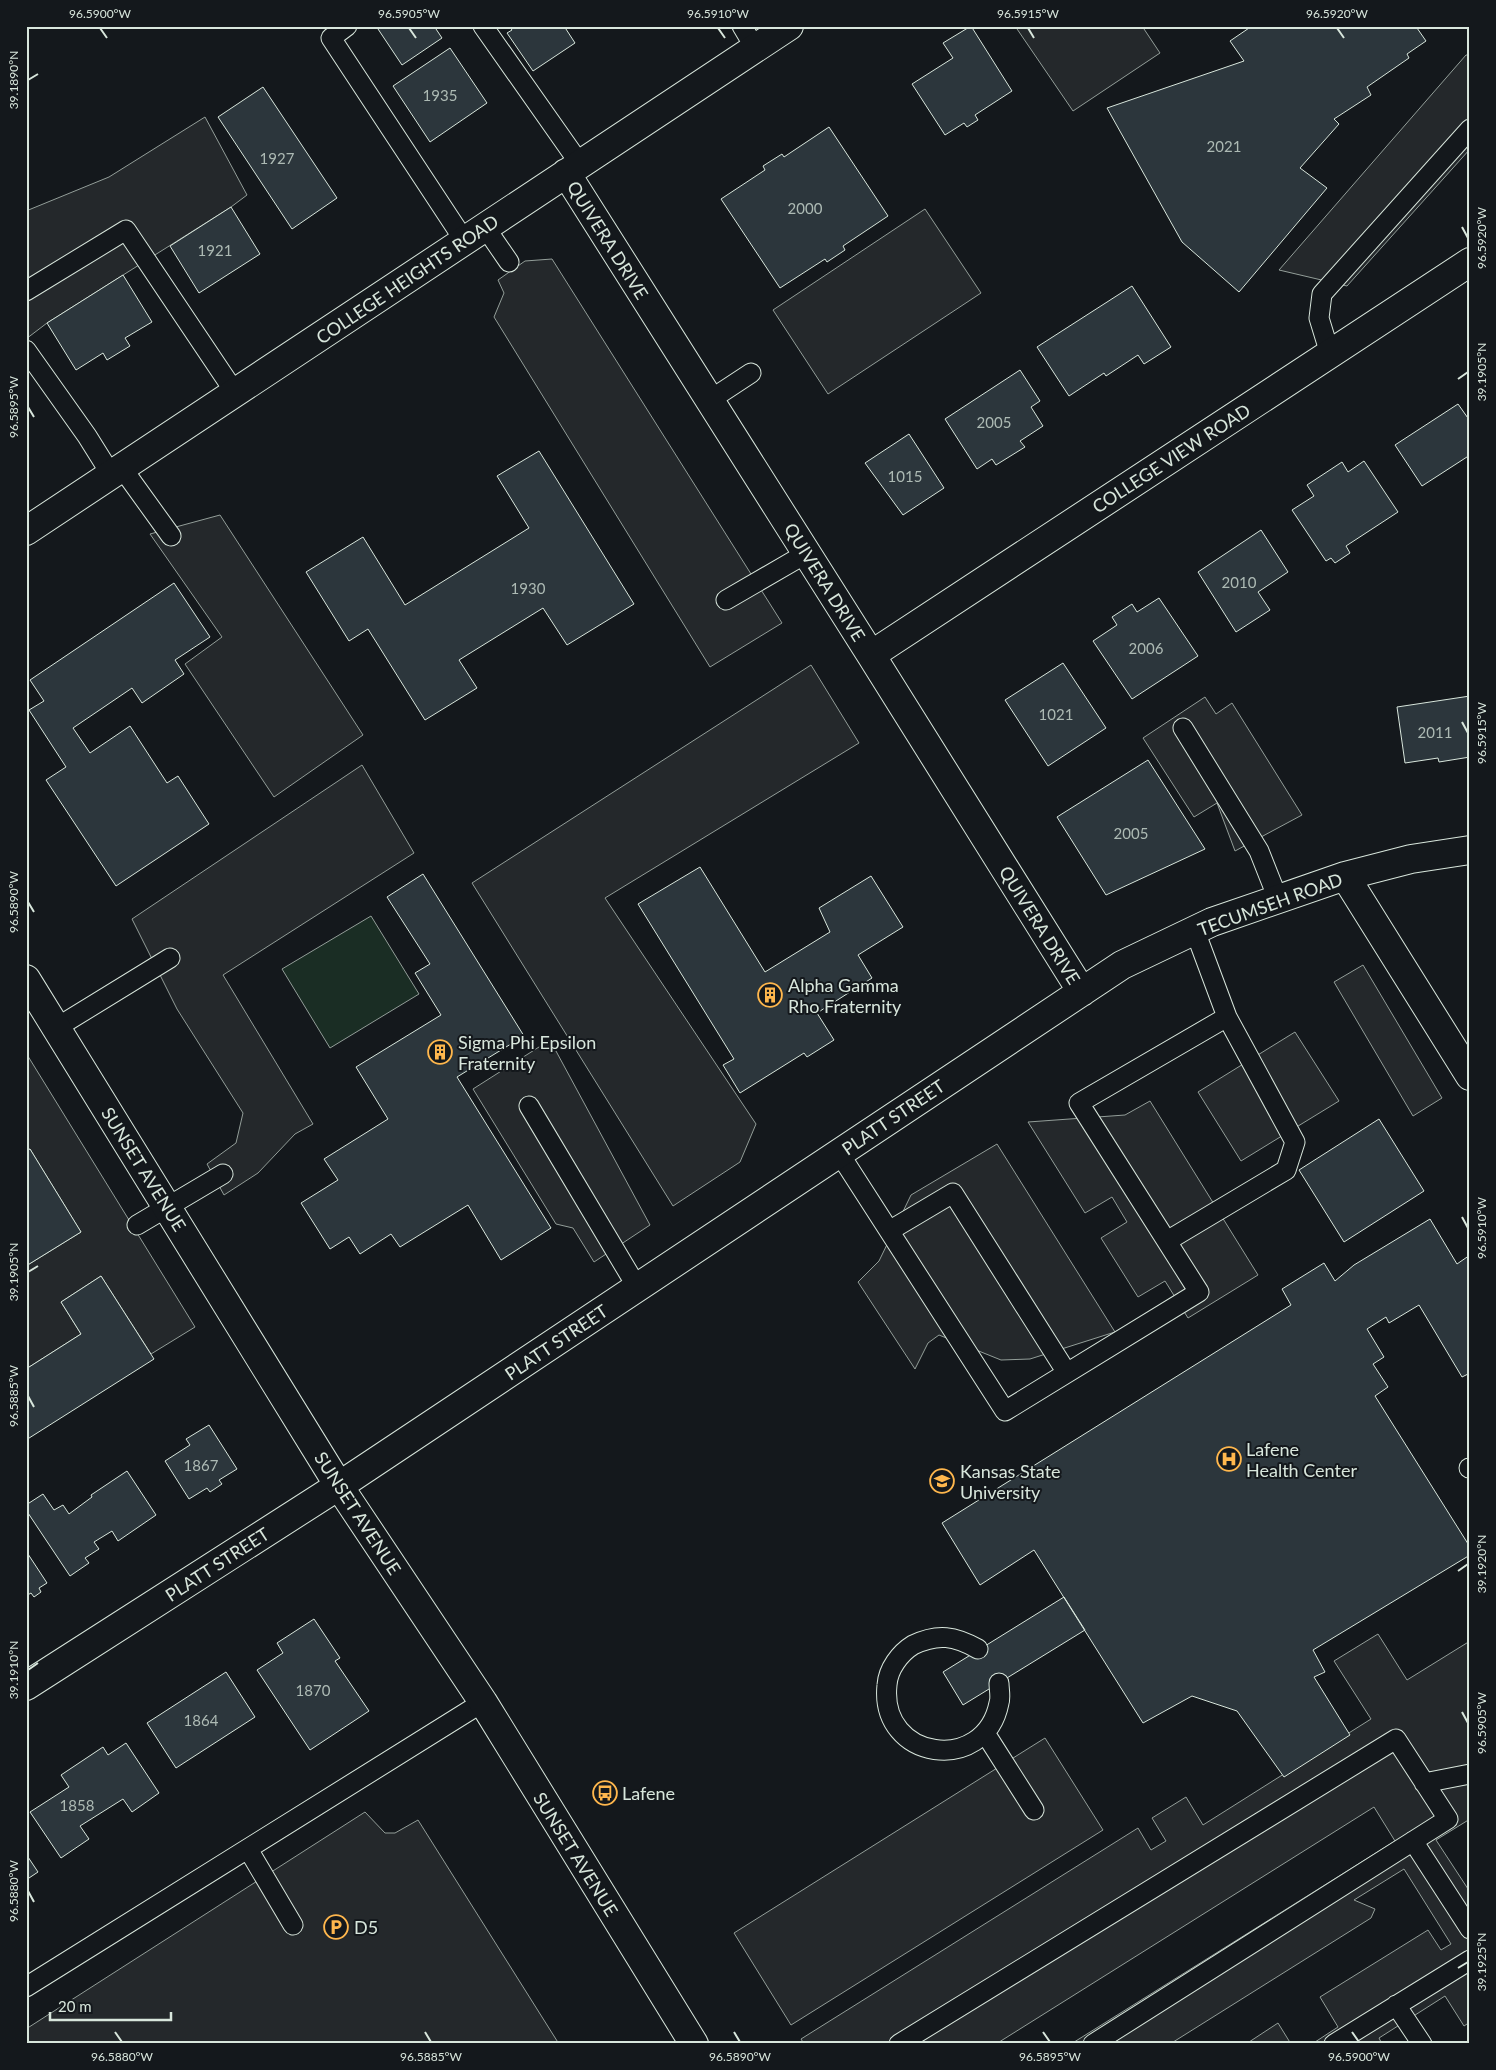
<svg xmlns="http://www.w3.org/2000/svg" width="1496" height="2070" viewBox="0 0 1496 2070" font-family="Lato,sans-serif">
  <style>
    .green { fill: #1a2d24; stroke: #939e99 }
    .parking { fill: #24282b; stroke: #939e99 }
    .building { fill: #2c363c; stroke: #d8e6dc }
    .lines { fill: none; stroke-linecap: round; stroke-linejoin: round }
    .lane-casing { stroke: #d8e6dc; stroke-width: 21 }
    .street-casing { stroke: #d8e6dc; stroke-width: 30 }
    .lane { stroke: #14181c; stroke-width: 19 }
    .street { stroke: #14181c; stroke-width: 28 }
    .ticks { fill: none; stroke: #d8e6dc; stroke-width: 2 }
    .labels { text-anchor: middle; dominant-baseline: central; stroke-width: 4; stroke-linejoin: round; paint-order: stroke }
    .number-label { font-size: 15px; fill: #adbab4 }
    .street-label { font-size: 18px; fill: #d8e6dc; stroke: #14181c }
    .poi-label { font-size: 18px; fill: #d8e6dc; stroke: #14181c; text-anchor: start }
    .neatline { fill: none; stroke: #d8e6dc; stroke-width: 2 }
    .ticks-label { font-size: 12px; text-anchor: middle; fill: #d8e6dc }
  </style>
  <rect width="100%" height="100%" fill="#14181c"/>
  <path class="green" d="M 371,916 L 419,994 L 330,1048 L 282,969 Z"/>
  <path class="parking" d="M 1015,26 L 1142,26 L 1160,53 L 1073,111 Z
    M 1466,55 L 1470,55 L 1470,149 L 1347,286 L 1279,270 Z
    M 205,117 L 247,195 L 231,207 L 47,323 L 26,339 L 26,211 L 109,177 Z
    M 925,209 L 981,293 L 828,394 L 773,310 Z
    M 552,259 L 782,623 L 710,667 L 494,317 L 504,293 L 498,280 L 525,261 Z
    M 220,515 L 363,735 L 274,797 L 185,664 L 222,637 L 150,534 Z
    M 811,665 L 859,743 L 605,898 L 756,1124 L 740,1162 L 673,1206 L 472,883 Z
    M 1205,697 L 1216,714 L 1232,703 L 1302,815 L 1235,851 L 1217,803 L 1194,817 L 1143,738 Z
    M 362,765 L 414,853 L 223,975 L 313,1124 L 295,1134 L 258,1173 L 224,1195 L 207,1164 L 236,1143 L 243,1113 L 177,1009 L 132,919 Z
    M 1363,965 L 1442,1098 L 1413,1116 L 1334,982 Z
    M 1295,1032 L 1339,1101 L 1241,1161 L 1198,1092 Z
    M 550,1040 L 650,1225 L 594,1262 L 573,1228 L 556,1224 L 473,1089 Z
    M 26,1053 L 195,1327 L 151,1354 L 101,1276 L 61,1302 L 81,1334 L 26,1369 L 26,1266 L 81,1232 L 30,1149 L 26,1151 Z
    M 1150,1101 L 1258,1275 L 1188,1318 L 1165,1281 L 1138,1297 L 1101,1238 L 1127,1222 L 1112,1197 L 1085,1213 L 1028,1122 L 1125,1115 Z
    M 997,1144 L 1115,1332 L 1030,1359 L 1001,1360 L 939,1335 L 928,1343 L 915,1369 L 858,1282 L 879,1261 L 911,1195 Z
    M 1378,1634 L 1407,1680 L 1470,1641 L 1470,1819 L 1436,1840 L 1470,1892 L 1470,2022 L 1464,2026 L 1445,1996 L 1379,2038 L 1382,2044 L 1312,2044 L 1338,2027 L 1320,1997 L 1428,1930 L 1441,1950 L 1451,1944 L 1404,1869 L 1354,1900 L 1375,1909 L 1371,1918 L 1170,2044 L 1071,2044 L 1395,1841 L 1374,1807 L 996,2044 L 804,2044 L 801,2039 L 1138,1828 L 1151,1850 L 1166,1841 L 1152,1818 L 1186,1797 L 1203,1825 L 1371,1719 L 1334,1661 Z
    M 1045,1738 L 1103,1830 L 791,2025 L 734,1933 Z
    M 365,1812 L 385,1833 L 395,1833 L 418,1820 L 559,2044 L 26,2044 L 26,2029 Z
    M 1278,2023 L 1291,2044 L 1246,2044 Z"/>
  <path class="building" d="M 376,26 L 434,26 L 442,38 L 402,65 Z
    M 509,26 L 564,26 L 575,43 L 533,71 L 507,33 L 512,30 Z
    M 971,26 L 1012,91 L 975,115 L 978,120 L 967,127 L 964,123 L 945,135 L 912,84 L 953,58 L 943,43 Z
    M 1252,26 L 1418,26 L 1417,28 L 1426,41 L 1407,54 L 1409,58 L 1367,87 L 1371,95 L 1334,119 L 1339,124 L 1300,168 L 1327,188 L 1239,292 L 1182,242 L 1107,108 L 1244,61 L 1230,41 Z
    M 450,48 L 487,103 L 430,142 L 393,86 Z
    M 263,87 L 337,198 L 292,229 L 218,117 Z
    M 829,127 L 888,216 L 843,246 L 845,250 L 827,262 L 825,259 L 780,288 L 721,199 L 765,170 L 763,166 L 782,154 L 784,157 Z
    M 231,207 L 260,254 L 199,293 L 170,246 Z
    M 123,275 L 152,322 L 125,338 L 130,346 L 107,360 L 103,353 L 76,370 L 47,323 Z
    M 1132,286 L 1171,347 L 1144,364 L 1138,355 L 1106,376 L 1104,373 L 1069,396 L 1037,347 Z
    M 1020,370 L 1040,401 L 1031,407 L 1043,426 L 1020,441 L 1025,447 L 996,465 L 992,459 L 977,469 L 945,419 Z
    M 1458,404 L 1470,421 L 1470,455 L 1422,486 L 1395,445 Z
    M 909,434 L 944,488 L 903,515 L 865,463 Z
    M 539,451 L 634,604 L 567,645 L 543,608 L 459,660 L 477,688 L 425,720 L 368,629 L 349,641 L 306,572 L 363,537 L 405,605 L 529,528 L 497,476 Z
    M 1364,461 L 1398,512 L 1346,546 L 1350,553 L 1335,563 L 1331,558 L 1326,561 L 1292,510 L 1314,496 L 1307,485 L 1342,462 L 1348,472 Z
    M 1261,530 L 1288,572 L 1258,592 L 1270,610 L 1236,632 L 1198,572 Z
    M 174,583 L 210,637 L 175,660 L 184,674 L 142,703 L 132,688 L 73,728 L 90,753 L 130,726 L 167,783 L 178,776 L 209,824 L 116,886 L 46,780 L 66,767 L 29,710 L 44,701 L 30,680 Z
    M 1159,598 L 1198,656 L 1132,699 L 1093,641 L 1117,625 L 1112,617 L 1132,604 L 1137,612 Z
    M 1063,663 L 1106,728 L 1048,766 L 1005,700 Z
    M 1470,696 L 1470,757 L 1439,762 L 1438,758 L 1405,763 L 1397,707 Z
    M 1148,760 L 1205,849 L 1106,895 L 1057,817 Z
    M 700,867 L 765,972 L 830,932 L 819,908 L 871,876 L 903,927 L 858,955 L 872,978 L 817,1013 L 834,1040 L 807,1057 L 804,1053 L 740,1093 L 723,1065 L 734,1059 L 638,904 Z
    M 423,874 L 524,1036 L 457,1077 L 551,1228 L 501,1260 L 468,1205 L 400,1247 L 391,1234 L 360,1254 L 349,1237 L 330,1249 L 301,1203 L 338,1180 L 324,1159 L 388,1119 L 356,1067 L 441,1015 L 415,973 L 430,964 L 387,897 Z
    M 1379,1119 L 1424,1191 L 1344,1242 L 1299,1170 Z
    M 30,1149 L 81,1232 L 26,1266 L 26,1151 Z
    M 1430,1219 L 1457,1264 L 1470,1255 L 1470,1373 L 1462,1377 L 1419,1305 L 1389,1323 L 1386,1317 L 1367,1329 L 1384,1357 L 1373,1364 L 1388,1387 L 1375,1396 L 1470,1547 L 1470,1555 L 1313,1650 L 1325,1672 L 1314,1677 L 1350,1735 L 1284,1777 L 1237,1711 L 1192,1696 L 1143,1723 L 1034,1550 L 980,1585 L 942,1523 L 1291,1305 L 1282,1289 L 1324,1263 L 1335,1281 L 1354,1265 Z
    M 101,1276 L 154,1359 L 26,1440 L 26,1369 L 81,1334 L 61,1302 Z
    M 209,1425 L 237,1469 L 219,1480 L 222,1484 L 210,1492 L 207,1488 L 189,1499 L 165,1461 L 190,1445 L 186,1439 Z
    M 127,1471 L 156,1515 L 118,1541 L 112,1531 L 94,1542 L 99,1549 L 85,1558 L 89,1563 L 70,1576 L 26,1510 L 26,1505 L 43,1494 L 54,1510 L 63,1505 L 69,1514 L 92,1497 L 91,1495 Z
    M 26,1551 L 47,1583 L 39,1588 L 41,1592 L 34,1597 L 31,1593 L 26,1596 Z
    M 1064,1597 L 1085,1630 L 963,1705 L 943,1672 Z
    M 314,1619 L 340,1658 L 335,1661 L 369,1711 L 310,1750 L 257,1670 L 283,1653 L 277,1643 Z
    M 226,1672 L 255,1717 L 176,1768 L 147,1723 Z
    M 126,1743 L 159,1793 L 132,1812 L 123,1799 L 80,1826 L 89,1839 L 61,1858 L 30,1812 L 69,1787 L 61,1775 L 103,1747 L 108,1755 Z
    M 26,1854 L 38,1872 L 26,1880 Z"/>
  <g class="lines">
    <g class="lane-casing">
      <path id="lane" d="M 347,26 L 331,38 L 464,240
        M 483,26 L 580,164
        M 742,26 L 755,48
        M 485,227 L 509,262
        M 26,291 L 126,230 L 236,394
        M 26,350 L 87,436 L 112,476
        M 1330,354 L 1319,318 L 1322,294 L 1470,129
        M 710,400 L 751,373
        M 122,468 L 171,536
        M 726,600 L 807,553
        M 1183,728 L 1259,851 L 1278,899
        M 56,1028 L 170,958
        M 529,1106 L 637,1287
        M 839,1153 L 1005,1411 L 1199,1292 L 1079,1103 L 1227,1017
        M 137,1225 L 223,1174
        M 889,1231 L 953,1193 L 1067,1373
        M 1167,1241 L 1286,1170 L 1295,1142 L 1227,1017 L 1195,931
        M 1469,1468 L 1470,1468
        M 978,1649 C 955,1636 938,1633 913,1645 C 900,1653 888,1669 887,1685 C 879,1761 985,1775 999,1703 C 1001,1697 999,1690 999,1683
        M 985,1733 L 1034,1810
        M 1424,1783 L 1470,1774
        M 1413,1841 L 1470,1929
        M 248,1849 L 293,1925
        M 26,1987 L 483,1702
        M 1396,2005 L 1422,2044
        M 899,2044 L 1396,1739 L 1448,1819 L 1093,2044
        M 1334,2044 L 1470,1960"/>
    </g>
    <g class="street-casing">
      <path id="street" d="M 566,173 L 871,655 L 1082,992
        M 26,531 L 789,26
        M 871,655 L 1470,262
        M 1345,876 L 1470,1076
        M 26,979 L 339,1486 L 483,1702 L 694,2044
        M 26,1686 L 351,1478 L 1122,965 L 1212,922 L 1345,876 L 1411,859 L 1470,850"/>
    </g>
    <use href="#lane" class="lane"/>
    <use href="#street" class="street"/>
  </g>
  <path class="ticks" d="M 100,28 L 107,38M 409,28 L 416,38M 718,28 L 725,38M 1028,28 L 1034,38M 1337,28 L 1344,38M 28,80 L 38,74M 1462,227 L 1468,238M 1458,379 L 1468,372M 28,407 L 34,417M 1462,722 L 1468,733M 28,902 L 34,912M 1462,1217 L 1468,1228M 28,1272 L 38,1266M 28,1396 L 34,1407M 1458,1571 L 1468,1564M 28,1670 L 38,1663M 1462,1712 L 1468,1723M 28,1891 L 34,1902M 1458,1968 L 1468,1962M 115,2032 L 122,2042M 425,2032 L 431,2042M 734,2032 L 740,2042M 1043,2032 L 1050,2042M 1352,2032 L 1359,2042"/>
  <defs>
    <g id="building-ring" transform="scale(1.25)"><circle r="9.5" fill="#14181c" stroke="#ffb74d" stroke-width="1.5"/><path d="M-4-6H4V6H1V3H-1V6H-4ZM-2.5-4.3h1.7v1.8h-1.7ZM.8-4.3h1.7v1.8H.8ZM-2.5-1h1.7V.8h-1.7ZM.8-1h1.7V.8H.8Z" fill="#ffb74d"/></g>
    <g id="hospital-ring" transform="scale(1.25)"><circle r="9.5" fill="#14181c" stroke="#ffb74d" stroke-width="1.5"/><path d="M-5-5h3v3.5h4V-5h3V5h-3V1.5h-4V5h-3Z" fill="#ffb74d"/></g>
    <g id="university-ring" transform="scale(1.25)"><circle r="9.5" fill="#14181c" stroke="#ffb74d" stroke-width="1.5"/><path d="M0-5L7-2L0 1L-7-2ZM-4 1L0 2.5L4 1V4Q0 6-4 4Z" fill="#ffb74d"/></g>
    <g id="bus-ring" transform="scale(1.25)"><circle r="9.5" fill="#14181c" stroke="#ffb74d" stroke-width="1.5"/><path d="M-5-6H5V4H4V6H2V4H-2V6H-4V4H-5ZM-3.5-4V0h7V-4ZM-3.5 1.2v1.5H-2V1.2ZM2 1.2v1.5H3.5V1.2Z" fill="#ffb74d"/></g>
    <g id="parking-ring" transform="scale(1.25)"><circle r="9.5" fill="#14181c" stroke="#ffb74d" stroke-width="1.5"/><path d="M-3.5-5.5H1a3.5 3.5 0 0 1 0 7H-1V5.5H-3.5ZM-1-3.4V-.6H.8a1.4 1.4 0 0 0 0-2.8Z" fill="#ffb74d"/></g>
  </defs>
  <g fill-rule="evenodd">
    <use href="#building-ring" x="770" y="995"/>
    <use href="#building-ring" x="440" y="1052"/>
    <use href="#hospital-ring" x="1229" y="1459"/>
    <use href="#university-ring" x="942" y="1481"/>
    <use href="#bus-ring" x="605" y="1793"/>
    <use href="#parking-ring" x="336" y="1927"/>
  </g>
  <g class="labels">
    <g class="number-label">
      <text x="440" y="95">1935</text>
      <text x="1224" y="146">2021</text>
      <text x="277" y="158">1927</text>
      <text x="805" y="208">2000</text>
      <text x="215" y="250">1921</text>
      <text x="994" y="422">2005</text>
      <text x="905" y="476">1015</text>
      <text x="1239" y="582">2010</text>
      <text x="528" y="588">1930</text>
      <text x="1146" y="648">2006</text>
      <text x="1056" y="714">1021</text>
      <text x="1435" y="732">2011</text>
      <text x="1131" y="833">2005</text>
      <text x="201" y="1465">1867</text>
      <text x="313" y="1690">1870</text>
      <text x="201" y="1720">1864</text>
      <text x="77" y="1805">1858</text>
    </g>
    <g class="street-label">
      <text transform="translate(608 240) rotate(58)">QUIVERA DRIVE</text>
      <text transform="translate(407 279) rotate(-34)">COLLEGE HEIGHTS ROAD</text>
      <text transform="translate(1171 458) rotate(-33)">COLLEGE VIEW ROAD</text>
      <text transform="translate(825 582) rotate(58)">QUIVERA DRIVE</text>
      <text transform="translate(1270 904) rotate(-20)">TECUMSEH ROAD</text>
      <text transform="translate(1040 925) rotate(58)">QUIVERA DRIVE</text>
      <text transform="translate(893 1117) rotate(-34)">PLATT STREET</text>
      <text transform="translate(144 1169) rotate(58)">SUNSET AVENUE</text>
      <text transform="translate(556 1342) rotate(-34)">PLATT STREET</text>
      <text transform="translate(358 1513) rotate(57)">SUNSET AVENUE</text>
      <text transform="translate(217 1564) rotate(-33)">PLATT STREET</text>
      <text transform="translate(576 1854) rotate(58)">SUNSET AVENUE</text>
    </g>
    <g class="poi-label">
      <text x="788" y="985">Alpha Gamma<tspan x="788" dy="21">Rho Fraternity</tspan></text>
      <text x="458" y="1042">Sigma Phi Epsilon<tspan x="458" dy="21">Fraternity</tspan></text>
      <text x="1246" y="1449">Lafene<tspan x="1246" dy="21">Health Center</tspan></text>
      <text x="960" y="1471">Kansas State<tspan x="960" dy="21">University</tspan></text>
      <text x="622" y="1793">Lafene</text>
      <text x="354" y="1927">D5</text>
    </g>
  </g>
  <rect width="1496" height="2070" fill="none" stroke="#14181c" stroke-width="55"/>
  <path d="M50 2012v8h121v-8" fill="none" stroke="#d8e6dc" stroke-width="2.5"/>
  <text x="58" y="2012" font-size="15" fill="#d8e6dc" stroke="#14181c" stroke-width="4" paint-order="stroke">20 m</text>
  <rect x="28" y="28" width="1440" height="2014" class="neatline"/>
  <g class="ticks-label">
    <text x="100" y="18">96.5900°W</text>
    <text x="409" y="18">96.5905°W</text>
    <text x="718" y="18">96.5910°W</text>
    <text x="1028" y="18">96.5915°W</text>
    <text x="1337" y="18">96.5920°W</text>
    <text transform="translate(14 80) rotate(-90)" y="4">39.1890°N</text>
    <text transform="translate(1482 238) rotate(-90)" y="4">96.5920°W</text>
    <text transform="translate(1482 372) rotate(-90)" y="4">39.1905°N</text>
    <text transform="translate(14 407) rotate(-90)" y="4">96.5895°W</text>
    <text transform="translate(1482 733) rotate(-90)" y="4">96.5915°W</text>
    <text transform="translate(14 902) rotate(-90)" y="4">96.5890°W</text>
    <text transform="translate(1482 1228) rotate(-90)" y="4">96.5910°W</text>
    <text transform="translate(14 1272) rotate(-90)" y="4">39.1905°N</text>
    <text transform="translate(14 1396) rotate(-90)" y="4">96.5885°W</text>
    <text transform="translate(1482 1564) rotate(-90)" y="4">39.1920°N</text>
    <text transform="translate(14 1670) rotate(-90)" y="4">39.1910°N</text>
    <text transform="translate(1482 1723) rotate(-90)" y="4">96.5905°W</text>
    <text transform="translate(14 1891) rotate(-90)" y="4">96.5880°W</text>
    <text transform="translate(1482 1962) rotate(-90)" y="4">39.1925°N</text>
    <text x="122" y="2061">96.5880°W</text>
    <text x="431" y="2061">96.5885°W</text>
    <text x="740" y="2061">96.5890°W</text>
    <text x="1050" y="2061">96.5895°W</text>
    <text x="1359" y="2061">96.5900°W</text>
  </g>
</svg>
